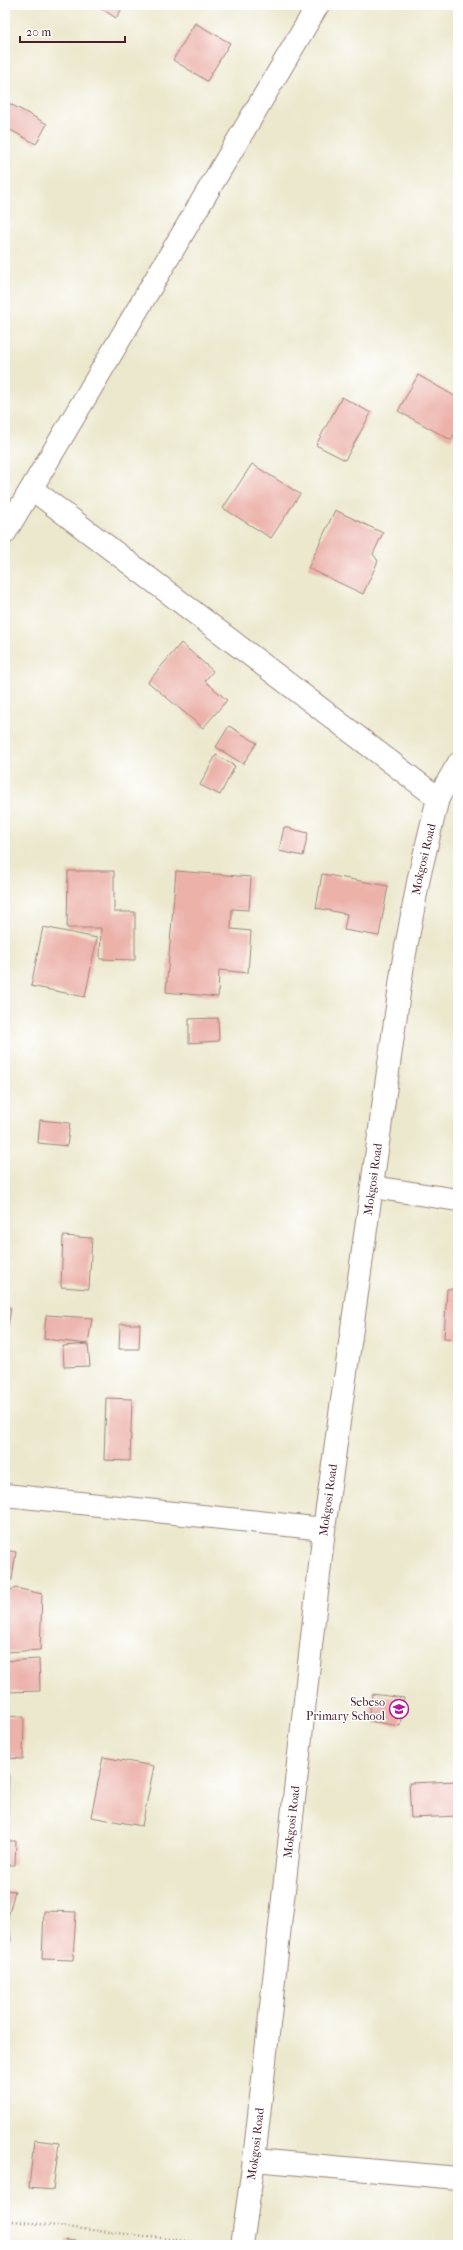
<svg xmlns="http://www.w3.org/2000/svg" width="463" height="2250" viewBox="0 0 463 2250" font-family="'IM FELL French Canon',serif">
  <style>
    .building { fill: #ecb2aa }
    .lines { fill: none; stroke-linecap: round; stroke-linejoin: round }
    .street-casing { stroke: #9b847c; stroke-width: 24 }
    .path { stroke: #9b847c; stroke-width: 2.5; stroke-dasharray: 1 3; stroke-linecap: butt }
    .street { stroke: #fff; stroke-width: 22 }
    .labels { text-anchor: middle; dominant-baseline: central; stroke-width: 3; stroke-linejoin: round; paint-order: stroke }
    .street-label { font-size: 12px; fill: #4a1f2b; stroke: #fff }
    .poi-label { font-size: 12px; fill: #4a1f2b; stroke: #fff; text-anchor: end }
  </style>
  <rect width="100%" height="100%" fill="#fff"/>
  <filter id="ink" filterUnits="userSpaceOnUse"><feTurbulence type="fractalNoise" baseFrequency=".025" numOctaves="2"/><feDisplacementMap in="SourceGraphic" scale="8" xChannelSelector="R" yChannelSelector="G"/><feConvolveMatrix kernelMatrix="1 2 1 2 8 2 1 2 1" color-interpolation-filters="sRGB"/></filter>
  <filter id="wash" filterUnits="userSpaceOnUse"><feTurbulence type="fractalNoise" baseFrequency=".012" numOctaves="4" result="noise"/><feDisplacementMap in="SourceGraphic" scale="16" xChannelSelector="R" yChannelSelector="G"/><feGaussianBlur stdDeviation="0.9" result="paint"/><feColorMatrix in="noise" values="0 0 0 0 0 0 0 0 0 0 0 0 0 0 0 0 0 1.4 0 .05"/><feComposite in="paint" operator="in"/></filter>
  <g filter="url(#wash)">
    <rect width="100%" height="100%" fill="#ece8ce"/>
    <g id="blocks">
      <path class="building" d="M 96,5 L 124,5 L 116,18 Z
        M 195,23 L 230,43 L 207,81 L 173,60 Z
        M 5,101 L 47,124 L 36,144 L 5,127 Z
        M 418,375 L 458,398 L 458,428 L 451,440 L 398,411 Z
        M 342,397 L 371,413 L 345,460 L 316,445 Z
        M 252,464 L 300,494 L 271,538 L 223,508 Z
        M 335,510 L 383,533 L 373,554 L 378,561 L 363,594 L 308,568 Z
        M 181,643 L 213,671 L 205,681 L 227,700 L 203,728 L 148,682 Z
        M 229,726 L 257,743 L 243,764 L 216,747 Z
        M 216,755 L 235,766 L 220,795 L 200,785 Z
        M 284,827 L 308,833 L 303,856 L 279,851 Z
        M 68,871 L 114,871 L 114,912 L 135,912 L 135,960 L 100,959 L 101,928 L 67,928 Z
        M 176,871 L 251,877 L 249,910 L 232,909 L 231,929 L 251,931 L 248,973 L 219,970 L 218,997 L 166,992 Z
        M 322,874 L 388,886 L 379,936 L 344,930 L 347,914 L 316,908 Z
        M 43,927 L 97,938 L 85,997 L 31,986 Z
        M 218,1018 L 219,1041 L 189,1043 L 189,1019 Z
        M 40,1120 L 70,1123 L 67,1146 L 38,1143 Z
        M 63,1236 L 92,1238 L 89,1289 L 61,1287 Z
        M 447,1289 L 458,1289 L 458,1339 L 444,1338 Z
        M 5,1307 L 11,1308 L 7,1331 L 5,1331 Z
        M 46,1315 L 92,1318 L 88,1344 L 44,1339 Z
        M 120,1324 L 140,1324 L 139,1349 L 119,1349 Z
        M 88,1344 L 90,1366 L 64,1367 L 63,1346 Z
        M 106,1398 L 132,1399 L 130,1461 L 104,1460 Z
        M 5,1550 L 16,1552 L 12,1580 L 5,1579 Z
        M 16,1588 L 42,1594 L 40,1650 L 5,1652 L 5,1592 Z
        M 39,1659 L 40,1691 L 7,1692 L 5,1661 Z
        M 372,1694 L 404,1698 L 400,1726 L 368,1721 Z
        M 5,1716 L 24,1717 L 23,1759 L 5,1758 Z
        M 103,1757 L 154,1766 L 142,1826 L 91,1817 Z
        M 5,1771 L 9,1772 L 7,1841 L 16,1841 L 15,1865 L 5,1865 Z
        M 458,1781 L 458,1816 L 411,1818 L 409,1783 Z
        M 5,1890 L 15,1891 L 8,1917 L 11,1941 L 5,1940 Z
        M 44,1911 L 76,1912 L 73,1960 L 42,1959 Z
        M 34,2140 L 59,2143 L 53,2190 L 29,2188 Z
        M 66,2240 L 105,2244 L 105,2245 L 66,2245 Z"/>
    </g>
  </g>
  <g filter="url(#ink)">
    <use href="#blocks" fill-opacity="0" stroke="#9b847c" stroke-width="1"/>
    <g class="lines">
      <g class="street-casing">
        <g id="street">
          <path d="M 32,489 L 438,798"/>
          <path d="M 5,533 L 318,5"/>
          <path d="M 373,1187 L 458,1200"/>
          <path d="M 5,1495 L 324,1529"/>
          <path d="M 254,2160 L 458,2178"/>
          <path id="s1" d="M 242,2245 L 254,2160 L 324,1529 L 403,964 L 419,877 L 438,798 L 458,764"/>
        </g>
      </g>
      <path class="path" d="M 5,2220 L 212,2244"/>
      <use href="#street" class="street"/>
    </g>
  </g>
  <defs>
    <g id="school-ring" transform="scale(1)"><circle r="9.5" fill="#fff" stroke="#b5179e" stroke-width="1.5"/><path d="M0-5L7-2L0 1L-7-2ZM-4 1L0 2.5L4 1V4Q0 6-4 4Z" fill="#b5179e"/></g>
  </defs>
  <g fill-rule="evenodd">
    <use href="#school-ring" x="399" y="1709"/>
  </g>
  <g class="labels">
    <g class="street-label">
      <text stroke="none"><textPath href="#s1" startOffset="1398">Mokgosi Road</textPath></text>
      <text stroke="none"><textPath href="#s1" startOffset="1074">Mokgosi Road</textPath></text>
      <text stroke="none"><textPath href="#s1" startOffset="750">Mokgosi Road</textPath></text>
      <text stroke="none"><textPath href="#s1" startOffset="426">Mokgosi Road</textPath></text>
      <text stroke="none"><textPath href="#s1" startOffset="102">Mokgosi Road</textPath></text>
    </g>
    <g class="poi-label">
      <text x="385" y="1702">Sebeso<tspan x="385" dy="14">Primary School</tspan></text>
    </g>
  </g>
  <rect width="463" height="2250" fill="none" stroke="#fff" stroke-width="20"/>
  <path d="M20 36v6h105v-6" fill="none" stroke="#4a1f2b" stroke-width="2"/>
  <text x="26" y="36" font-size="12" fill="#4a1f2b" stroke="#ffffff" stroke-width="3" paint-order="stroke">20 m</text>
</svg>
